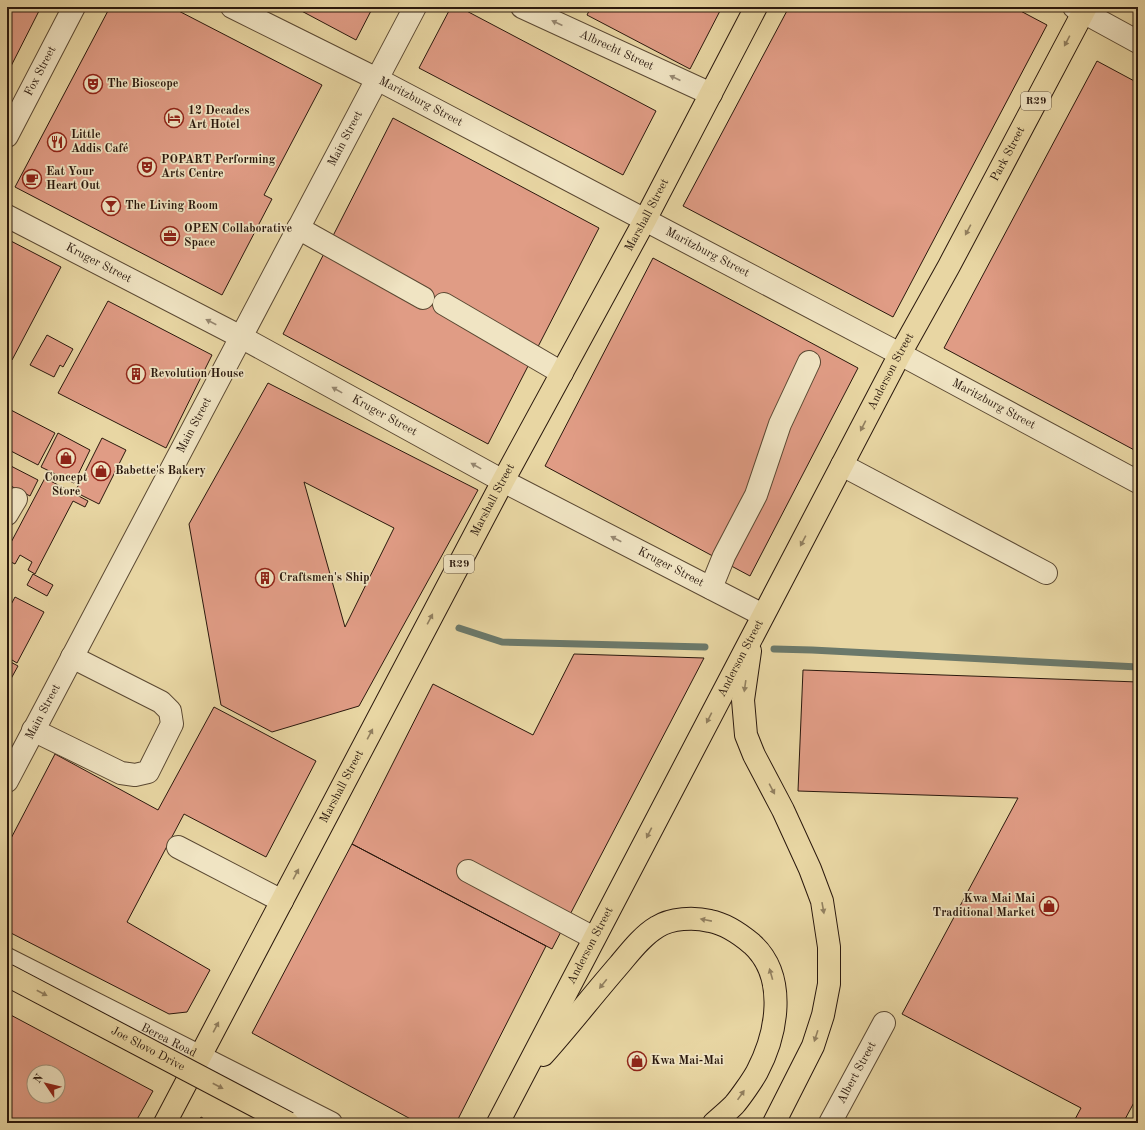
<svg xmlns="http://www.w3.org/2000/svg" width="1145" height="1130" viewBox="0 0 1145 1130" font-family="'Old Standard TT',serif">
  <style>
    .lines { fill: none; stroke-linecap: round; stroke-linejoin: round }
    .stream { stroke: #6b796b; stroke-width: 7 }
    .building { fill: #e09c85; stroke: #2a180d; fill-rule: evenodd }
    .minor-casing { stroke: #5a4832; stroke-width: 24 }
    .major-casing { stroke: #2a180d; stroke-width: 24 }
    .minor { stroke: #f0e4c3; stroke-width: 22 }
    .major { stroke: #e8d6a3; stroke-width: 22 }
    .major-bridge-casing { stroke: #2a180d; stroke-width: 24; stroke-linecap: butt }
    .major-bridge { stroke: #e8d6a3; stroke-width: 22 }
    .oneway { fill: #978871 }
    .oneway2 { fill: #928060 }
    .labels { text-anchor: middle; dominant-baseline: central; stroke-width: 3.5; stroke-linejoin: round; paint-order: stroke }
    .shield { fill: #f0e4c3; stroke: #655544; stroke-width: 1 }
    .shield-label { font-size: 11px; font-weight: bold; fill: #2a180d }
    .street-label { font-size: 12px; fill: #2a180d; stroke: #f0e4c3 }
    .poi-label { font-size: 12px; font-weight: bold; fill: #2a180d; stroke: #f0e4c3; text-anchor: start }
  </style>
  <rect width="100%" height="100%" fill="#e8d6a3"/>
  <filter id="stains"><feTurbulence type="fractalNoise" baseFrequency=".005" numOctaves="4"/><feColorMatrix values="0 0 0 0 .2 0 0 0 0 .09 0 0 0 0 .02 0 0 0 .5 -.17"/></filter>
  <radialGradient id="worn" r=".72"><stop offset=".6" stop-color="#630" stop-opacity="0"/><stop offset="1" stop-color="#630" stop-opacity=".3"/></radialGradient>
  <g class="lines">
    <path class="stream" d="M 459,628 L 502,642 L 705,647
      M 774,649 L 812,650 L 1138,667"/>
  </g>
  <path class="building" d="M 7,7 L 41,7 L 7,74 Z
    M 110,7 L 171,7 L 322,85 L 264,195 L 272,199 L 222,295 L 15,187 Z
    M 294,7 L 373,7 L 356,40 Z
    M 451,7 L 459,7 L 656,111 L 623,175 L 419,68 Z
    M 591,7 L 722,7 L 690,69 L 587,15 Z
    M 789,7 L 1013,7 L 1047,25 L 893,317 L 683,206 Z
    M 1097,61 L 1138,83 L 1138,452 L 944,348 Z
    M 393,118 L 599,228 L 488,444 L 283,334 Z
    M 7,239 L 61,267 L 12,360 L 7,357 Z
    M 653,258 L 858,368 L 750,576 L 545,466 Z
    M 108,301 L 212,355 L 166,448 L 58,393 Z
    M 47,335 L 73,349 L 63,367 L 60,365 L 54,377 L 30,365 Z
    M 268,383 L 478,490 L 359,706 L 272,732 L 221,705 L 189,524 ZM 304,482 L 394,528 L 345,627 Z
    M 7,408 L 55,433 L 38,465 L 7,449 Z
    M 58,433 L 90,450 L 74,483 L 41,467 Z
    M 102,438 L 126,450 L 99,504 L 75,492 Z
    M 7,464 L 38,480 L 30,496 L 7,484 Z
    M 45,478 L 88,501 L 85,507 L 73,501 L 35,574 L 28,570 L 32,562 L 20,555 L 15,564 L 7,560 L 7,550 Z
    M 33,574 L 53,585 L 47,596 L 27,585 Z
    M 15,597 L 44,612 L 17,663 L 7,657 L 7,612 Z
    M 574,654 L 704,658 L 552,949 L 352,844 L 433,684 L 533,735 Z
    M 7,660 L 18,666 L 7,686 Z
    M 803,670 L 1138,682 L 1138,1095 L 1123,1123 L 1073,1123 L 1081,1108 L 902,1014 L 1018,798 L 798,791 Z
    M 214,707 L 316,761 L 266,857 L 184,814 L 127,922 L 210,970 L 187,1012 L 169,1014 L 7,931 L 7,846 L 55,754 L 158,810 Z
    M 352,844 L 546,946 L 456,1123 L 418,1123 L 252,1033 Z
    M 7,1013 L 153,1091 L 135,1123 L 7,1123 ZM 34,1072 L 58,1072 L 58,1096 L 34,1096 Z
    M 201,1117 L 211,1123 L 198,1123 Z"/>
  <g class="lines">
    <g class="minor-casing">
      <g id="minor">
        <path id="s1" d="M 232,7 L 377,79 L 900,354 L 1138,482"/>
        <path id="s2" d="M 522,7 L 711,94"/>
        <path d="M 1074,7 L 1138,42"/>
        <path id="s3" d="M 7,136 L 74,7"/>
        <path id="s4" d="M 7,216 L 241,337 L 503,481 L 763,615"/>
        <path d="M 298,228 L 423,298"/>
        <path d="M 444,304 L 562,373"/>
        <path d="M 842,465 L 1046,573"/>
        <path d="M 7,514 L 16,499"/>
        <path d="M 711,588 L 724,556 L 756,495 L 780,424 L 809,362"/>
        <path d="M 33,730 L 121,773 L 135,775 L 148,772 L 172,724 L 170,711 L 161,702 L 72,657"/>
        <path id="s5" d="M 7,781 L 415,7"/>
        <path d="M 178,847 L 282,901"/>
        <path d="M 468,871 L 594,938"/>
        <path id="s6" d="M 7,959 L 331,1123"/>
        <path id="s7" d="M 830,1123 L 884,1023"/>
      </g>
    </g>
    <g class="major-casing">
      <g id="major">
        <path d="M 750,651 L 743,700 L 746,735 L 754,755 L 783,810 L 810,869 L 822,901 L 829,947 L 829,984 L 823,1015 L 813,1046 L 774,1123"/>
        <path d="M 543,1055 C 569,1026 593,995 619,965 C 630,952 642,936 657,927 C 671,918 694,917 710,921 C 726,924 739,933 752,944 C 788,977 777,1034 757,1072 C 752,1081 740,1098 734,1105 C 728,1111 721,1117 714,1123"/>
        <path id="s8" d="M 165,1123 L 503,481 L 645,220 L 756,7"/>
        <path id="s9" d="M 498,1123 L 900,354 L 949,266 L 1086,7"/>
      </g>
    </g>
    <use href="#minor" class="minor"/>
    <use href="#major" class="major"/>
    <g class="major-bridge-casing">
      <g id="major-bridge">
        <path id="s10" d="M 7,975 L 288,1123"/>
      </g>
    </g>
    <use href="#major-bridge" class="major-bridge"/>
  </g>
  <defs><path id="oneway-solid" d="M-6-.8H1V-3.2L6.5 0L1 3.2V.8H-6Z"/></defs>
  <g class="oneway">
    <use href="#oneway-solid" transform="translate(557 23) rotate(-155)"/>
    <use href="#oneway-solid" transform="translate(675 78) rotate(-155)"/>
    <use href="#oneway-solid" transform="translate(211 322) rotate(-153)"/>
    <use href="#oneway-solid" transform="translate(337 390) rotate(-151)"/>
    <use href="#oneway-solid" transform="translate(476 466) rotate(-151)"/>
    <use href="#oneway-solid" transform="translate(616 539) rotate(-153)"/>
  </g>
  <g class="oneway2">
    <use href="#oneway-solid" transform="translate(1067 41) rotate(118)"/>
    <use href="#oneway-solid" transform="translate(968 230) rotate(118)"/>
    <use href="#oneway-solid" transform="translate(863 426) rotate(117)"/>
    <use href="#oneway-solid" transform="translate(803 541) rotate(118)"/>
    <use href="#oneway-solid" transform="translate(430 619) rotate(-62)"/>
    <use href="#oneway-solid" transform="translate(745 686) rotate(98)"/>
    <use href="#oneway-solid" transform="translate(709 718) rotate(117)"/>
    <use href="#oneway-solid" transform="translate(370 734) rotate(-62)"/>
    <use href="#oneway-solid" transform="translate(772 789) rotate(62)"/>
    <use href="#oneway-solid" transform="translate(649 833) rotate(117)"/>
    <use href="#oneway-solid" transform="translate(296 874) rotate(-62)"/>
    <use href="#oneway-solid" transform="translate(823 908) rotate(80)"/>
    <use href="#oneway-solid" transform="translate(706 920) rotate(-169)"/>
    <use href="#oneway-solid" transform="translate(771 974) rotate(-106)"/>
    <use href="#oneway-solid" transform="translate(603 984) rotate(129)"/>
    <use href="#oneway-solid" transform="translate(42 993) rotate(28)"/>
    <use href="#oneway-solid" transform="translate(216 1027) rotate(-62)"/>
    <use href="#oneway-solid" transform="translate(816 1036) rotate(108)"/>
    <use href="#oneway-solid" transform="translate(218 1086) rotate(28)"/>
    <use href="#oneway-solid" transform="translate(741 1095) rotate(-55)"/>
  </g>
  <defs>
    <g id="theatre-ring" transform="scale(1)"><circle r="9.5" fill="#f0e4c3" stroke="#8f2418" stroke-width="1.5"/><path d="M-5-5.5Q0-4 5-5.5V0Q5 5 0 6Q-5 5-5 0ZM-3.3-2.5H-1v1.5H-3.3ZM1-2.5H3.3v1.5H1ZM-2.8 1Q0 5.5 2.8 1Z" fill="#8f2418"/></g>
    <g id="hotel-ring" transform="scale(1)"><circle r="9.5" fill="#f0e4c3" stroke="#8f2418" stroke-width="1.5"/><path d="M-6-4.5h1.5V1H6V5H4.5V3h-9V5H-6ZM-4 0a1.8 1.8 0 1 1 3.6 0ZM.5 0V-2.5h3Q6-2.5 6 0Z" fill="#8f2418"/></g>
    <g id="restaurant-ring" transform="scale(1)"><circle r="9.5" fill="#f0e4c3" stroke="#8f2418" stroke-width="1.5"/><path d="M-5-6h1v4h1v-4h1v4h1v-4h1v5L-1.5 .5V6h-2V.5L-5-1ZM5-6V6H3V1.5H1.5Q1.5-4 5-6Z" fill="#8f2418"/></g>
    <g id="cafe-ring" transform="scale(1)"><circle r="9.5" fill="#f0e4c3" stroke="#8f2418" stroke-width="1.5"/><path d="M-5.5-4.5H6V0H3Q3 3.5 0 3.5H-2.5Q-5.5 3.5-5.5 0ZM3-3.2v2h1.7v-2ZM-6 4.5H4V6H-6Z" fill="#8f2418"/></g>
    <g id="bar-ring" transform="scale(1)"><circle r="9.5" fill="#f0e4c3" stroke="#8f2418" stroke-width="1.5"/><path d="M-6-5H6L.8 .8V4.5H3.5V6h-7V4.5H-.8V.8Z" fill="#8f2418"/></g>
    <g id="office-ring" transform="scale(1)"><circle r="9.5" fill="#f0e4c3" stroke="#8f2418" stroke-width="1.5"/><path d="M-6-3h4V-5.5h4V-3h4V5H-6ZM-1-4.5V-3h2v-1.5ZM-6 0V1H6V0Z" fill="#8f2418"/></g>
    <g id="building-ring" transform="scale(1)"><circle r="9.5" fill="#f0e4c3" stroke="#8f2418" stroke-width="1.5"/><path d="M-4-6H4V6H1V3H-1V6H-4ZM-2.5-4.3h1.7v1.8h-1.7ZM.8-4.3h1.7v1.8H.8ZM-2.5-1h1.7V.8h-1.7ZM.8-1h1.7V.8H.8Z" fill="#8f2418"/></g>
    <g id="shop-ring" transform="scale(1)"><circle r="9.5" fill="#f0e4c3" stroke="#8f2418" stroke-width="1.5"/><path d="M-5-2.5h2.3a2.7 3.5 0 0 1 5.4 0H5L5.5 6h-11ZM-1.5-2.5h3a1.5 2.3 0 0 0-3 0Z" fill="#8f2418"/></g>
  </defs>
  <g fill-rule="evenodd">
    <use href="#theatre-ring" x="93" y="84"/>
    <use href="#hotel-ring" x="174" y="118"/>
    <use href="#restaurant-ring" x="57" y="142"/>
    <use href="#theatre-ring" x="147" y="167"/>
    <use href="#cafe-ring" x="32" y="179"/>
    <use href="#bar-ring" x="111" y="206"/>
    <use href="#office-ring" x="170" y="236"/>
    <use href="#building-ring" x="136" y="374"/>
    <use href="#shop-ring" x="66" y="458"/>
    <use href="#shop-ring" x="101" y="471"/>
    <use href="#building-ring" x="265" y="578"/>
    <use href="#shop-ring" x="1049" y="906"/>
    <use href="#shop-ring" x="637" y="1061"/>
  </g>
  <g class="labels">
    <g class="shield">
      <rect x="1021" y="92" width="30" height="18" rx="3"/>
      <rect x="444" y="555" width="30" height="18" rx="3"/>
    </g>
    <g class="shield-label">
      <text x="1036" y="101">R29</text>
      <text x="459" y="564">R29</text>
    </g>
    <g class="street-label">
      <text stroke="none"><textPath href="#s2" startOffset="104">Albrecht Street</textPath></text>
      <text stroke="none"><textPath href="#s3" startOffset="73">Fox Street</textPath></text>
      <text stroke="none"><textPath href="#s1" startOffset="211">Maritzburg Street</textPath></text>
      <text stroke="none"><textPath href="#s5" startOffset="726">Main Street</textPath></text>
      <text stroke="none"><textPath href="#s9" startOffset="1095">Park Street</textPath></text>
      <text stroke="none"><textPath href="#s8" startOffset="1028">Marshall Street</textPath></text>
      <text stroke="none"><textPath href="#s1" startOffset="535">Maritzburg Street</textPath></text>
      <text stroke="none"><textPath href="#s4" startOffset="103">Kruger Street</textPath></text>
      <text stroke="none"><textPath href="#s9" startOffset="848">Anderson Street</textPath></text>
      <text stroke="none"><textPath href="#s1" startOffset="859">Maritzburg Street</textPath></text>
      <text stroke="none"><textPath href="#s4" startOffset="427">Kruger Street</textPath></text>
      <text stroke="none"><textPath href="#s5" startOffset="402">Main Street</textPath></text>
      <text stroke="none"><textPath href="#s8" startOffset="704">Marshall Street</textPath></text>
      <text stroke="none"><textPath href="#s4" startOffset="751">Kruger Street</textPath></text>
      <text stroke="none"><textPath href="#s9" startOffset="524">Anderson Street</textPath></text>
      <text stroke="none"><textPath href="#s5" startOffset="78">Main Street</textPath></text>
      <text stroke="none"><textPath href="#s8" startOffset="380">Marshall Street</textPath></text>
      <text stroke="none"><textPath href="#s9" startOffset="200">Anderson Street</textPath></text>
      <text stroke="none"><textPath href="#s6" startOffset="181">Berea Road</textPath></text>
      <text stroke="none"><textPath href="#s10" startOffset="159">Joe Slovo Drive</textPath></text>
      <text stroke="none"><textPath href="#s7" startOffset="57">Albert Street</textPath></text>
    </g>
    <g class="poi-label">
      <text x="107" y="84">The Bioscope</text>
      <text x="188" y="111">12 Decades<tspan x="188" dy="14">Art Hotel</tspan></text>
      <text x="71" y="135">Little<tspan x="71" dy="14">Addis Café</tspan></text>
      <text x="161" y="160">POPART Performing<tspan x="161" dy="14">Arts Centre</tspan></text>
      <text x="46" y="172">Eat Your<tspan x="46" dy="14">Heart Out</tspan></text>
      <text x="125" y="206">The Living Room</text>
      <text x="184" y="229">OPEN Collaborative<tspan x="184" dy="14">Space</tspan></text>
      <text x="150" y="374">Revolution House</text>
      <text x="115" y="471">Babette's Bakery</text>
      <text x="66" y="478" text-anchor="middle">Concept<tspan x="66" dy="14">Store</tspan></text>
      <text x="279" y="578">Craftsmen's Ship</text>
      <text x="1035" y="899" text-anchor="end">Kwa Mai Mai<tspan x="1035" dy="14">Traditional Market</tspan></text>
      <text x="651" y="1061">Kwa Mai-Mai</text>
    </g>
  </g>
  <rect width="1145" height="1130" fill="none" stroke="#e8d6a3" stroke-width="24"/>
  <rect x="8" y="8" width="1129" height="1114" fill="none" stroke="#2a180d" stroke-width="2"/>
  <rect x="12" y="12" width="1121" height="1106" fill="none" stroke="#2a180d"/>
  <g transform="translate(46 1084) rotate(305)"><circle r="19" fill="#f0e4c3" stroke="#a1927a"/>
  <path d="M0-3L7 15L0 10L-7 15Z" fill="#8f2418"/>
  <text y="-6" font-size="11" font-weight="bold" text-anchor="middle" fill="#2a180d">N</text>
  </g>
  <rect width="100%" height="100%" filter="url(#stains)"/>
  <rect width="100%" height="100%" fill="url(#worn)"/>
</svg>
